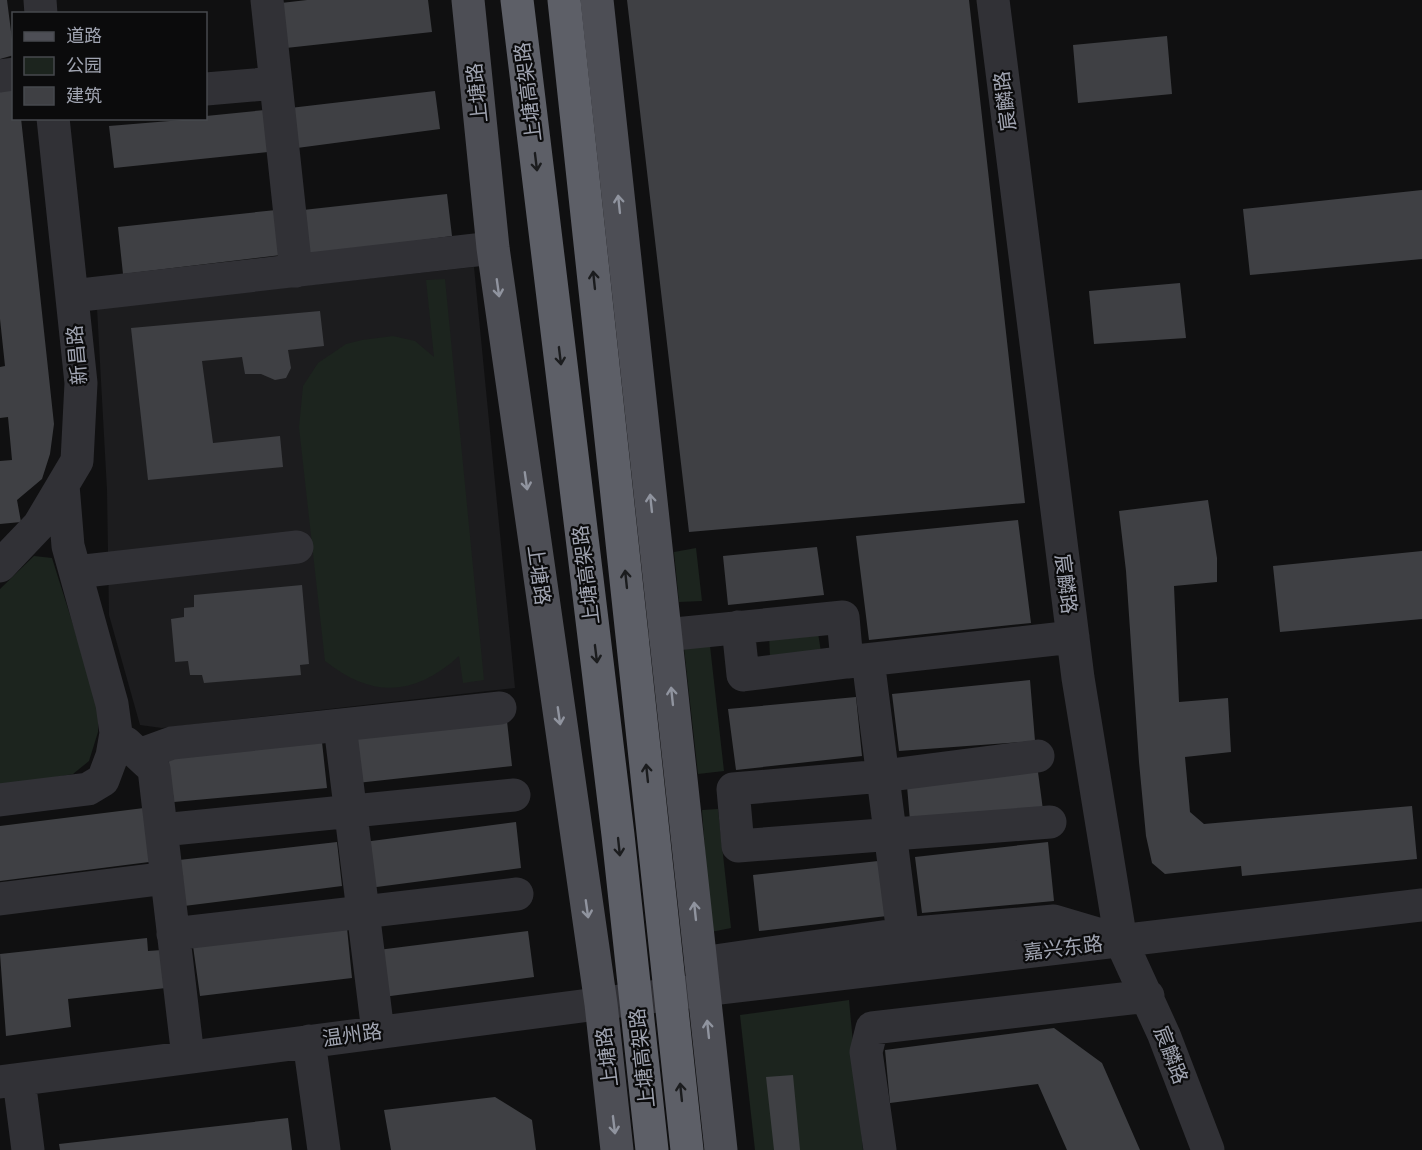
<svg xmlns="http://www.w3.org/2000/svg" width="1422" height="1150" viewBox="0 0 1422 1150" font-family="Cabin,'Noto Sans SC',sans-serif">
  <style>
    .built { fill: #1c1c1e }
    .green { fill: #1c241e }
    .building { fill: #3f4044 }
    .lines { fill: none; stroke-linecap: round; stroke-linejoin: round }
    .minor { stroke: #313136; stroke-width: 33 }
    .major { stroke: #4d4e55; stroke-width: 33 }
    .highway-bridge { stroke: #5d5f67; stroke-width: 33 }
    .oneway { stroke: #1b1c1e }
    .oneway2 { stroke: #90949f }
    .labels { text-anchor: middle; dominant-baseline: central; stroke-width: 4.5; stroke-linejoin: round; paint-order: stroke }
    .street-label { font-size: 20px; fill: #a1a5b2; stroke: #0b0b0c }
  </style>
  <rect width="100%" height="100%" fill="#101011"/>
  <path class="built" d="M 474,267 L 515,688 L 162,728 L 140,725 L 109,615 L 107,490 L 97,308 Z"/>
  <path class="green" d="M 445,279 L 484,680 L 463,683 L 459,656 C 415,696 373,699 325,661 L 299,427 L 303,386 L 318,363 L 346,344 L 362,340 L 393,336 L 415,341 L 434,357 L 426,280 Z
    M 696,548 L 702,601 L 679,602 L 674,552 Z
    M 34,556 L 52,558 L 98,704 L 98,732 L 89,761 L 73,774 L 0,787 L 0,589 Z
    M 818,633 L 821,652 L 770,657 L 769,635 Z
    M 710,646 L 724,771 L 698,774 L 684,648 Z
    M 718,809 L 731,928 L 711,932 L 702,810 Z
    M 849,1000 L 863,1150 L 755,1150 L 740,1015 Z"/>
  <path class="building" d="M 0,0 L 7,0 L 14,55 L 0,59 Z
    M 307,0 L 428,0 L 432,32 L 286,48 L 281,3 Z
    M 627,0 L 969,0 L 1025,503 L 689,532 Z
    M 1167,36 L 1172,94 L 1078,103 L 1073,45 Z
    M 14,90 L 14,118 L 21,118 L 54,424 L 50,454 L 42,479 L 17,500 L 21,522 L 0,524 L 0,461 L 12,460 L 8,417 L 0,418 L 0,367 L 5,366 L 0,319 L 0,91 Z
    M 435,91 L 440,129 L 297,148 L 290,108 Z
    M 265,110 L 268,152 L 114,168 L 109,126 L 206,118 L 206,116 Z
    M 1422,190 L 1422,259 L 1250,275 L 1243,209 Z
    M 447,194 L 452,236 L 310,255 L 303,210 Z
    M 276,210 L 281,255 L 123,274 L 118,227 Z
    M 1180,283 L 1186,338 L 1094,344 L 1089,291 Z
    M 320,311 L 324,346 L 288,350 L 291,368 L 286,378 L 275,380 L 261,374 L 245,374 L 242,357 L 202,361 L 213,443 L 280,436 L 283,467 L 148,480 L 131,328 Z
    M 1208,500 L 1217,558 L 1217,582 L 1174,586 L 1179,702 L 1228,698 L 1231,752 L 1185,757 L 1190,812 L 1204,824 L 1412,806 L 1417,859 L 1242,876 L 1241,866 L 1165,874 L 1152,863 L 1146,836 L 1139,762 L 1126,571 L 1119,511 Z
    M 1018,520 L 1031,623 L 869,640 L 856,536 Z
    M 817,547 L 824,595 L 728,605 L 723,556 Z
    M 1422,551 L 1422,619 L 1280,632 L 1273,566 Z
    M 302,585 L 309,664 L 300,665 L 301,675 L 204,683 L 202,675 L 190,675 L 188,661 L 175,662 L 171,619 L 184,617 L 184,608 L 194,607 L 194,595 Z
    M 1030,680 L 1035,741 L 899,751 L 892,694 Z
    M 856,697 L 862,756 L 736,770 L 728,709 Z
    M 507,721 L 512,766 L 357,783 L 352,738 Z
    M 322,742 L 327,788 L 174,802 L 168,758 Z
    M 1038,772 L 1043,810 L 910,821 L 907,786 Z
    M 152,807 L 157,861 L 0,881 L 0,826 Z
    M 516,822 L 521,868 L 369,888 L 364,842 Z
    M 337,842 L 342,886 L 184,906 L 179,860 Z
    M 1048,842 L 1054,901 L 922,913 L 915,857 Z
    M 878,861 L 887,916 L 759,931 L 753,875 Z
    M 347,928 L 352,978 L 200,996 L 193,946 Z
    M 528,931 L 534,977 L 383,997 L 378,950 Z
    M 147,938 L 148,951 L 162,950 L 166,988 L 68,999 L 71,1027 L 6,1036 L 0,954 Z
    M 1054,1028 L 1102,1063 L 1140,1150 L 1067,1150 L 1038,1084 L 890,1103 L 885,1050 Z
    M 793,1075 L 800,1150 L 774,1150 L 766,1077 Z
    M 495,1097 L 532,1120 L 536,1150 L 391,1150 L 384,1110 Z
    M 288,1118 L 292,1150 L 60,1150 L 59,1144 Z"/>
  <g class="lines">
    <path class="minor" d="M 40,0 L 41,14
      M 267,0 L 296,271
      M 993,0 L 1078,678 L 1121,941 L 1164,1035 L 1208,1150
      M 0,76 L 14,74
      M 206,89 L 276,83
      M 72,296 L 493,248
      M 0,566 L 39,525 L 77,461 L 81,383 L 53,118
      M 76,572 L 297,547
      M 738,627 L 743,675 L 847,662
      M 665,635 L 843,617 L 847,662 L 1073,637
      M 868,660 L 903,934
      M 340,726 L 378,1032
      M 126,743 L 154,769 L 188,1057
      M 139,755 L 172,743 L 500,708
      M 1038,756 L 883,776 L 733,789 L 738,846 L 1050,822
      M 0,800 L 88,789 L 103,780 L 112,756 L 116,733 L 112,704 L 68,546 L 63,485
      M 162,830 L 514,795
      M 0,899 L 167,878
      M 173,934 L 517,894
      M 701,963 L 903,934 L 1054,921 L 1108,937
      M 309,1041 L 324,1150
      M 19,1080 L 28,1150
      M 0,1082 L 704,990 L 1422,905
      M 880,1150 L 866,1052 L 872,1028 L 1148,996"/>
    <path class="major" d="M 468,0 L 493,248 L 601,1004 L 617,1150
      M 597,0 L 721,1150"/>
    <path class="highway-bridge" d="M 517,0 L 618,835 L 652,1150
      M 564,0 L 687,1150"/>
  </g>
  <defs><path id="oneway-shaft" d="M-6 0H5M1.5-3L5.5 0L1.5 3" fill="none" stroke-width="1.6" stroke-linecap="round" stroke-linejoin="round" transform="scale(1.5)"/></defs>
  <g class="oneway">
    <use href="#oneway-shaft" transform="translate(536 162) rotate(83)"/>
    <use href="#oneway-shaft" transform="translate(594 280) rotate(-96)"/>
    <use href="#oneway-shaft" transform="translate(560 356) rotate(83)"/>
    <use href="#oneway-shaft" transform="translate(626 579) rotate(-96)"/>
    <use href="#oneway-shaft" transform="translate(596 654) rotate(83)"/>
    <use href="#oneway-shaft" transform="translate(647 773) rotate(-96)"/>
    <use href="#oneway-shaft" transform="translate(619 847) rotate(84)"/>
    <use href="#oneway-shaft" transform="translate(681 1092) rotate(-96)"/>
  </g>
  <g class="oneway2">
    <use href="#oneway-shaft" transform="translate(619 204) rotate(-96)"/>
    <use href="#oneway-shaft" transform="translate(498 288) rotate(82)"/>
    <use href="#oneway-shaft" transform="translate(526 481) rotate(82)"/>
    <use href="#oneway-shaft" transform="translate(651 503) rotate(-96)"/>
    <use href="#oneway-shaft" transform="translate(672 696) rotate(-96)"/>
    <use href="#oneway-shaft" transform="translate(559 716) rotate(82)"/>
    <use href="#oneway-shaft" transform="translate(587 909) rotate(82)"/>
    <use href="#oneway-shaft" transform="translate(695 911) rotate(-96)"/>
    <use href="#oneway-shaft" transform="translate(708 1029) rotate(-96)"/>
    <use href="#oneway-shaft" transform="translate(614 1125) rotate(83)"/>
  </g>
  <g class="labels">
    <g class="street-label">
      <text transform="translate(528 92) rotate(-97)">上塘高架路</text>
      <text transform="translate(477 93) rotate(-96)">上塘路</text>
      <text transform="translate(1005 101) rotate(-97)">宸麟路</text>
      <text transform="translate(77 355) rotate(-95)">新昌路</text>
      <text transform="translate(539 575) rotate(82)">上塘路</text>
      <text transform="translate(586 575) rotate(-97)">上塘高架路</text>
      <text transform="translate(1066 584) rotate(83)">宸麟路</text>
      <text transform="translate(1063 948) rotate(-7)">嘉兴东路</text>
      <text transform="translate(352 1035) rotate(-8)">温州路</text>
      <text transform="translate(1171 1055) rotate(69)">宸麟路</text>
      <text transform="translate(607 1057) rotate(-97)">上塘路</text>
      <text transform="translate(642 1058) rotate(-96)">上塘高架路</text>
    </g>
  </g>
  <rect x="12" y="12" width="195" height="108" fill="#0b0b0c" stroke="#47494e" stroke-width="1.5"/>
  <rect x="24" y="32" width="30" height="9" fill="#4d4e55" stroke="#47494e" stroke-width="1.5"/>
  <text x="66" y="42" font-size="18" fill="#a1a5b2">道路</text>
  <rect x="24" y="57" width="30" height="18" fill="#1c241e" stroke="#47494e" stroke-width="1.5"/>
  <text x="66" y="72" font-size="18" fill="#a1a5b2">公园</text>
  <rect x="24" y="87" width="30" height="18" fill="#3f4044" stroke="#47494e" stroke-width="1.5"/>
  <text x="66" y="102" font-size="18" fill="#a1a5b2">建筑</text>
</svg>
